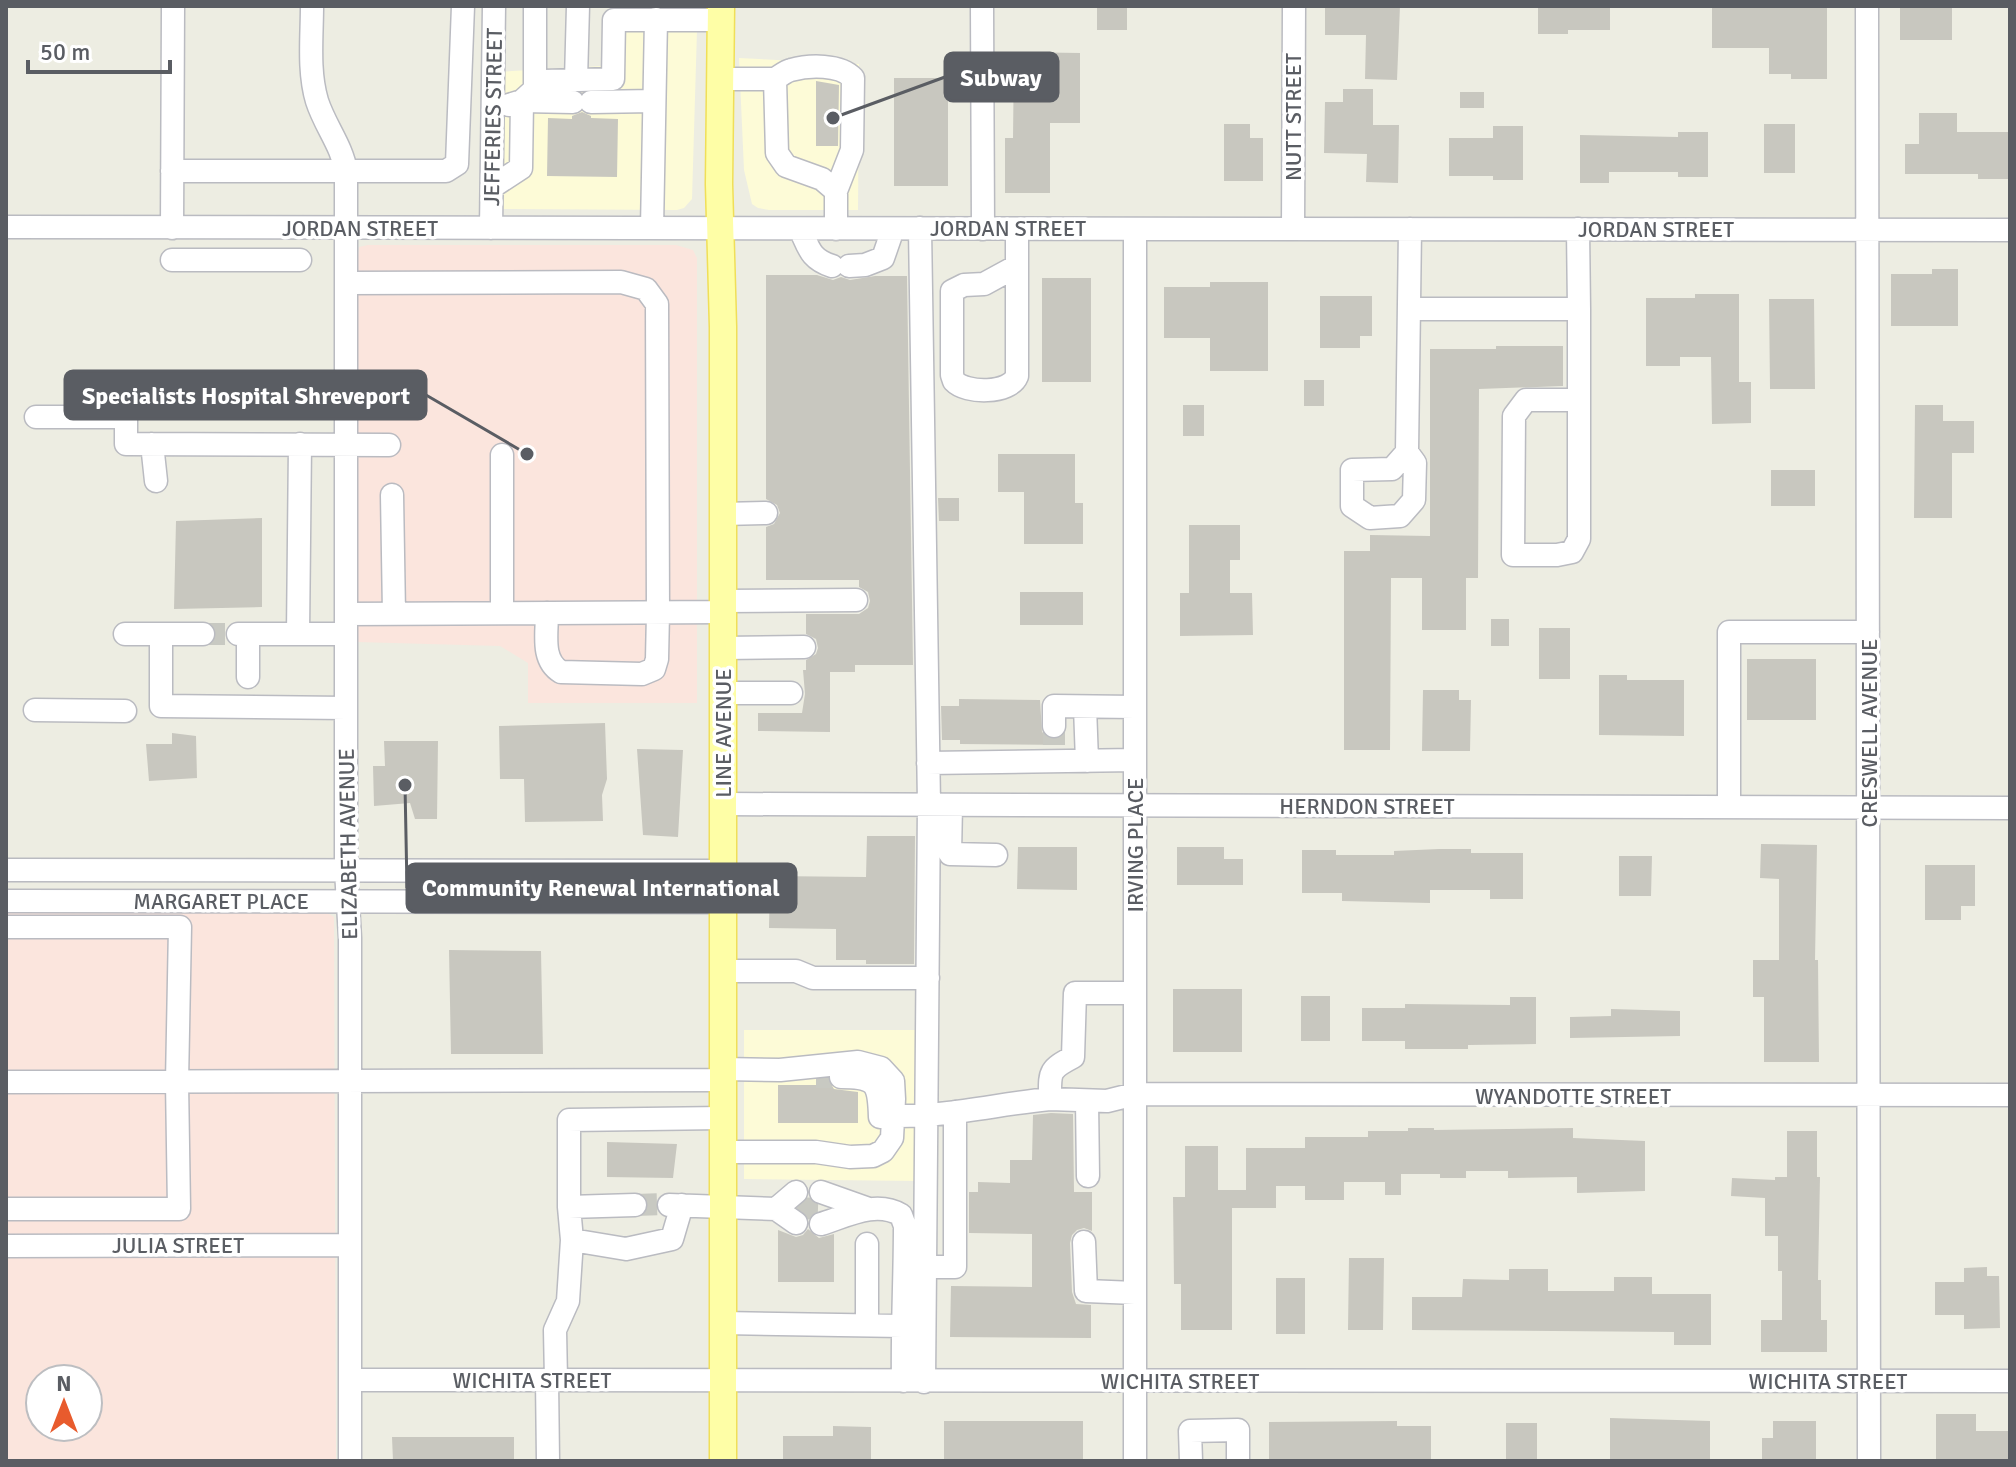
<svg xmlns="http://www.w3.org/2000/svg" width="2016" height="1467" viewBox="0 0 2016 1467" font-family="Signika,sans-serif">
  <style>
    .commercial { fill: #fdfbd7 }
    .medical { fill: #fbe5dd; fill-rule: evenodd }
    .building { fill: #c8c7bf }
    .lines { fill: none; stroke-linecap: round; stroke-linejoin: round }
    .minor-tunnel { stroke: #c8c9c2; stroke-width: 22; stroke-dasharray: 22 11; stroke-linecap: butt }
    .minor-casing { stroke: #babbc1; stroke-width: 25 }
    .major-casing { stroke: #f0df58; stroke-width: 29 }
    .minor { stroke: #fff; stroke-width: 22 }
    .major { stroke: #fefea6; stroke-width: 26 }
    .labels { text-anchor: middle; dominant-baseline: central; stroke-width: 7; stroke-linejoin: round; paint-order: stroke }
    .street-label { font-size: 22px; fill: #5a5d63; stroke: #fff }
    .leader { fill: none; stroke: #5a5d63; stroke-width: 3 }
    .callout-dot { fill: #5a5d63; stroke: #fff; stroke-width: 3 }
    .callout { fill: #5a5d63; stroke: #5a5d63; stroke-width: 3 }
    .callout-label { font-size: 24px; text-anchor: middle; font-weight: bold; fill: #fff }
  </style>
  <rect width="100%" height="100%" fill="#edede2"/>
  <path class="commercial" d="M 603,30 L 697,30 L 692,199 L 684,208 L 677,210 L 501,209 L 497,72 L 602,66 Z
    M 739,58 L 859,64 L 858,210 L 769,210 L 758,208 L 752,204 L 744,170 Z
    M 744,1030 L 920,1030 L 918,1181 L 744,1179 Z"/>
  <path class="medical" d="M 368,245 L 676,245 L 693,250 L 697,258 L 697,703 L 528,703 L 528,663 L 500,646 L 357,642 L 357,266 L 359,247 Z
    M 6,910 L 324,911 L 334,917 L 336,1461 L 6,1461 ZM 40,1379 L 88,1379 L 88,1427 L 40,1427 Z"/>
  <path class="building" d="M 1097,6 L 1127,6 L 1127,30 L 1097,30 Z
    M 1325,6 L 1400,6 L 1397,80 L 1365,79 L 1366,35 L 1325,35 Z
    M 1538,6 L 1610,6 L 1610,30 L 1568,30 L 1568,34 L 1538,34 Z
    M 1712,6 L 1827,6 L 1827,79 L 1791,79 L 1791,74 L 1769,74 L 1769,48 L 1712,48 Z
    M 1900,6 L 1952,6 L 1952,40 L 1900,40 Z
    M 1014,52 L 1080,53 L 1080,123 L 1050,123 L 1050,193 L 1005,193 L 1005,138 L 1013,138 Z
    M 894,78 L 948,78 L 948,186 L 894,186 Z
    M 816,81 L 839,85 L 838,146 L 816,146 Z
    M 1343,89 L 1373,89 L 1373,125 L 1399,125 L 1398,183 L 1366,182 L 1367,154 L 1324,153 L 1325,102 L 1343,102 Z
    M 1460,92 L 1484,92 L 1484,108 L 1460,108 Z
    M 582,112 L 591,116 L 591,118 L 618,119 L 617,177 L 547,176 L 548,118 L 572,119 L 572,116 Z
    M 1919,113 L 1957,113 L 1957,132 L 2010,132 L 2010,179 L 1978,179 L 1978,174 L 1905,174 L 1905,144 L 1919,144 Z
    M 1224,124 L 1250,124 L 1250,138 L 1263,138 L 1263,181 L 1224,181 Z
    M 1764,124 L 1795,124 L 1795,173 L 1764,173 Z
    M 1493,126 L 1523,126 L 1523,180 L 1493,180 L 1493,176 L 1449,176 L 1449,138 L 1493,138 Z
    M 1678,132 L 1708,132 L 1708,177 L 1678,177 L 1678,172 L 1609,172 L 1609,183 L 1580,183 L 1580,135 L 1678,137 Z
    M 1932,269 L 1958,269 L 1958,326 L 1891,326 L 1891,274 L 1932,274 Z
    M 766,275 L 817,275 L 833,280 L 841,277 L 850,280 L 875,276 L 907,276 L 913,665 L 855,665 L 855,672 L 830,672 L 830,732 L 758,731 L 758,713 L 802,713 L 805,694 L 803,670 L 806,670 L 806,660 L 816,654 L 818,648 L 816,639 L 806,634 L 806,614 L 859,614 L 868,608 L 870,601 L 868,592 L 859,587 L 859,580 L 766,580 L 766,527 L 774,524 L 780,513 L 777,505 L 766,499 Z
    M 1042,278 L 1091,278 L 1091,382 L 1042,382 Z
    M 1210,282 L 1268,282 L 1268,371 L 1210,371 L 1210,338 L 1164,338 L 1164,287 L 1210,287 Z
    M 1695,294 L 1739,294 L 1739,382 L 1751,382 L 1751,423 L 1712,424 L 1711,357 L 1680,357 L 1680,366 L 1646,366 L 1646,298 L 1695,298 Z
    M 1320,296 L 1372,296 L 1372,336 L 1360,336 L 1360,348 L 1320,348 Z
    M 1769,299 L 1814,299 L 1815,389 L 1770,389 Z
    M 1496,346 L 1563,346 L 1563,386 L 1479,389 L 1478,578 L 1466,578 L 1466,630 L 1422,630 L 1422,578 L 1391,578 L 1390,750 L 1344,750 L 1344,551 L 1370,551 L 1370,535 L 1430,536 L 1430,349 L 1496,349 Z
    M 1304,380 L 1324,380 L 1324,406 L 1304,406 Z
    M 1183,405 L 1204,405 L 1204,436 L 1183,436 Z
    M 1915,405 L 1943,405 L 1943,421 L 1974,421 L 1974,453 L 1952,453 L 1952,518 L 1914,518 Z
    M 998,454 L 1075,454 L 1075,503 L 1083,503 L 1083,544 L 1024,544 L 1024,492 L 998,492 Z
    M 1771,470 L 1815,470 L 1815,506 L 1771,506 Z
    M 938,498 L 959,498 L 959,521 L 939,521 Z
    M 262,518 L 262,607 L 174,609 L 176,521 Z
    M 1189,525 L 1240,525 L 1240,560 L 1230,560 L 1230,593 L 1252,593 L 1253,635 L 1180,636 L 1180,593 L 1189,593 Z
    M 1020,592 L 1083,592 L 1083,625 L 1020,625 Z
    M 1491,619 L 1509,619 L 1509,646 L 1491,646 Z
    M 1539,628 L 1570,628 L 1570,679 L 1539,679 Z
    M 1747,659 L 1816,659 L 1816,720 L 1747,720 Z
    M 1599,675 L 1627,675 L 1627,680 L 1684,680 L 1684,736 L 1599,735 Z
    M 1423,690 L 1459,690 L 1459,700 L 1471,700 L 1470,751 L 1422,751 Z
    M 959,699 L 1040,700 L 1042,732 L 1053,740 L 1065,734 L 1065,745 L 960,744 L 960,740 L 942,740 L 941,706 L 959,706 Z
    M 605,723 L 607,779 L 602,795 L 603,821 L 525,822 L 524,779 L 500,779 L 499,726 Z
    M 172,733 L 196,736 L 197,778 L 149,781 L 146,744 L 172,744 Z
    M 384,741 L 438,741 L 437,819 L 415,819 L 410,803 L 374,806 L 373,766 L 385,766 Z
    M 637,749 L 683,750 L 678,837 L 643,835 Z
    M 867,836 L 915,836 L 914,964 L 866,964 L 866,960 L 836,960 L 836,929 L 769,928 L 770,876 L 866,877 Z
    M 1761,844 L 1817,845 L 1815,960 L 1818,960 L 1819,1062 L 1764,1062 L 1764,997 L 1753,997 L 1753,960 L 1779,960 L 1779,879 L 1760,878 Z
    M 1018,847 L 1077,847 L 1077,890 L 1017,889 Z
    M 1177,847 L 1224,847 L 1224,859 L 1243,859 L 1243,885 L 1177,885 Z
    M 1439,849 L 1471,849 L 1471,853 L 1523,853 L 1523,899 L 1490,899 L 1490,890 L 1430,890 L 1430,903 L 1342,901 L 1342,893 L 1302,893 L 1302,850 L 1336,850 L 1336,855 L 1394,855 L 1394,851 Z
    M 1619,856 L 1652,856 L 1651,896 L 1619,896 Z
    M 1925,865 L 1975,865 L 1975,906 L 1961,906 L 1961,920 L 1925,920 Z
    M 449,950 L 541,951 L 543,1054 L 451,1054 Z
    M 1173,989 L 1242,989 L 1242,1052 L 1173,1052 Z
    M 1301,996 L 1330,996 L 1330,1041 L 1301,1041 Z
    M 1510,997 L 1536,997 L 1536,1044 L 1468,1045 L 1468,1049 L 1405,1049 L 1405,1041 L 1362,1041 L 1362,1008 L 1405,1008 L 1405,1004 L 1510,1005 Z
    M 1611,1009 L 1680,1011 L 1680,1036 L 1570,1038 L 1570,1017 L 1611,1016 Z
    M 828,1079 L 834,1089 L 858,1092 L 858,1123 L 778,1123 L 778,1085 L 816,1085 L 816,1080 Z
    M 1051,1113 L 1073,1114 L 1074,1192 L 1092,1192 L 1092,1231 L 1084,1228 L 1077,1230 L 1072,1235 L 1070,1243 L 1072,1292 L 1076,1304 L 1091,1305 L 1091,1338 L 950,1337 L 951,1286 L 1032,1287 L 1032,1234 L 969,1233 L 969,1192 L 978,1192 L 978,1182 L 1010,1183 L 1010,1160 L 1032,1160 L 1033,1115 Z
    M 1408,1128 L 1434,1128 L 1434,1130 L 1573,1128 L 1573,1138 L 1645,1141 L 1645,1191 L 1577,1193 L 1577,1177 L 1508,1178 L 1508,1171 L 1466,1171 L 1466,1178 L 1440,1178 L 1440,1174 L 1401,1174 L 1401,1195 L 1385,1195 L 1385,1182 L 1344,1182 L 1344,1200 L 1305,1200 L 1305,1186 L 1276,1186 L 1276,1208 L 1232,1208 L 1232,1330 L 1181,1330 L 1181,1284 L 1174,1284 L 1173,1197 L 1185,1197 L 1185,1146 L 1218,1146 L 1218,1190 L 1246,1190 L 1246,1148 L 1305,1148 L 1305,1137 L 1368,1137 L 1368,1131 L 1408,1131 Z
    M 1787,1131 L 1817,1131 L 1817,1177 L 1820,1177 L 1818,1280 L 1821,1280 L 1821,1320 L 1827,1320 L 1827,1352 L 1761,1352 L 1761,1320 L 1782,1320 L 1782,1271 L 1778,1271 L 1778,1236 L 1765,1236 L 1765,1198 L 1731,1196 L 1732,1178 L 1775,1180 L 1775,1177 L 1787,1177 Z
    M 607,1142 L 677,1144 L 673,1178 L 607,1177 Z
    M 808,1229 L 819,1238 L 834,1234 L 834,1282 L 778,1282 L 778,1230 L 796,1237 L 803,1235 Z
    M 1349,1258 L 1384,1258 L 1383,1330 L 1348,1330 Z
    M 1987,1267 L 1987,1276 L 1999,1276 L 2000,1328 L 1964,1329 L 1964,1315 L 1935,1315 L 1935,1282 L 1964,1282 L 1964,1268 Z
    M 1509,1269 L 1548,1269 L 1548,1291 L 1614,1291 L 1614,1277 L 1652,1277 L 1652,1294 L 1711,1294 L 1711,1345 L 1674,1345 L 1674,1332 L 1412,1330 L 1412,1297 L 1462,1297 L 1463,1279 L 1509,1280 Z
    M 1276,1278 L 1305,1278 L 1305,1334 L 1276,1334 Z
    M 1936,1414 L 1976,1414 L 1976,1431 L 2010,1431 L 2010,1461 L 1936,1461 Z
    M 1610,1418 L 1710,1421 L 1710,1461 L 1610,1461 Z
    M 944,1421 L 1083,1421 L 1083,1461 L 944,1461 Z
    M 1397,1421 L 1397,1426 L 1431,1426 L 1431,1461 L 1269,1461 L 1269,1422 Z
    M 1773,1421 L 1816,1421 L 1816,1461 L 1762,1461 L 1762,1438 L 1773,1438 Z
    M 1506,1423 L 1537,1423 L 1537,1461 L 1506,1461 Z
    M 833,1426 L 871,1427 L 871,1460 L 783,1461 L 783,1436 L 833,1436 Z
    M 392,1437 L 514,1437 L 514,1461 L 393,1461 Z"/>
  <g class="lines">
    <path class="minor-tunnel" d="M 203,634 L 238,634
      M 1054,726 L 1054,745
      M 816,1077 L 832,1077
      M 635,1205 L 668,1204
      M 796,1208 L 821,1209"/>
    <g class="minor-casing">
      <path id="minor" d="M 312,6 C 312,37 308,71 317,101 C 325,126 342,146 346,171 L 346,870 L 350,938 L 350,1461
        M 982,6 L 983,229
        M 1867,6 L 1869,1461
        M 720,79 L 775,79 L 777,153 L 786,166 L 822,179 L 836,191 L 836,229
        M 775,79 C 780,76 786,71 791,70 C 809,65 840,64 853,78 L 852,150 L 836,191
        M 576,80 L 578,6
        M 535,88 L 535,6
        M 522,101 L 544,81 L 613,79 L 614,20 L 721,20
        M 522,101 L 573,102
        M 591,102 L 654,101
        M 172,171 L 446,171 L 457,164 L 463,6
        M 492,187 L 521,168 L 522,101 L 509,105
        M 6,227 L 2010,230
        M 172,228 L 173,6
        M 491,228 L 494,6
        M 652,228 L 656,19
        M 920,228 L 929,804 L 924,1382
        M 800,229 C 809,248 810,259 832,266
        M 1017,229 L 1017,376 C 1010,394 966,394 954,381 L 952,375 L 952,291 L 964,285 L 984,284 L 1017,266
        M 1135,229 L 1135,1461
        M 1293,229 L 1294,6
        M 1578,229 L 1579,309
        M 172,260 L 300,260
        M 849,266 L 865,265 L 883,258 L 893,229
        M 346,283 L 621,282 L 646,289 L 657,304 L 658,613 L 657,659 L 654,669 L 642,674 L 561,672 C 541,660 547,634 547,613
        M 1409,309 L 1579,309 L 1579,539 L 1572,552 L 1557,555 L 1513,555 L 1514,416 L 1526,400 L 1579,400
        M 36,417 L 126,417 L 126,444 L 389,445
        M 152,444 L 156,481
        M 1407,452 L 1415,463 L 1414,500 L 1400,516 L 1370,518 L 1352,506 L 1352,470 L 1392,469 L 1407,452 L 1410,229
        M 502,455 L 502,613
        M 392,495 L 394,613
        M 723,514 L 766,513
        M 723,601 L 856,600
        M 346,614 L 723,612
        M 125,634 L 203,634
        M 161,634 L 161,706 L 346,708
        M 238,634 L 346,634
        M 248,634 L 248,677
        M 298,634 L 300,444
        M 723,648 L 804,647
        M 723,693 L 791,693
        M 1085,707 L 1087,761
        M 35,710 L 125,711
        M 1054,726 L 1054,706 L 1135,707
        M 928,763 L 1135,760
        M 723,804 L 2010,808
        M 951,805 L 950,854 L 996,855
        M 1729,806 L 1729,632 L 1868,632
        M 6,870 L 723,871
        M 6,901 L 723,902
        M 6,927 L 180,927 L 177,1082 L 179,1209 L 6,1209
        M 723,971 L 796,971 L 813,978 L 928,978
        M 1135,993 L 1075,993 L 1073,1057 C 1048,1070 1050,1072 1050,1099 L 1107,1101 L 1135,1094 L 2010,1095
        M 723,1069 L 780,1070 L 858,1062 L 881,1068 L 893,1081 L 894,1099 L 892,1138 L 883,1151 L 873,1156 L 850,1157 L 816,1152 L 723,1152
        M 841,1077 C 877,1077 879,1084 880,1117
        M 6,1082 L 723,1080
        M 1087,1101 L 1088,1176
        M 894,1116 C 946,1117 998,1104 1050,1099
        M 821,1192 L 869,1209
        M 669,1205 L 776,1209 L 796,1223
        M 569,1207 L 635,1205
        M 776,1209 L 796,1192
        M 821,1224 C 847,1216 876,1200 901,1215 L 905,1226 C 905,1278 902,1329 903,1381
        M 572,1240 L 626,1249 L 672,1239 L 682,1205
        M 1084,1242 L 1086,1291 L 1135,1293
        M 6,1246 L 350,1245
        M 925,1267 L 955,1267 L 955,1112
        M 723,1323 L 902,1326
        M 867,1325 L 867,1244
        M 350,1380 L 2010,1381
        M 547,1380 L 548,1461
        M 556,1380 L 555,1330 L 568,1301 L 572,1240 L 569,1207 L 569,1120 L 723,1118
        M 1191,1461 L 1190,1431 L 1238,1430 L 1238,1461"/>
    </g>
    <g class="major-casing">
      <path id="major" d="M 721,6 L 719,184 L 723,327 L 723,1461"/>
    </g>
    <use href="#minor" class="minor"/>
    <use href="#major" class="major"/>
  </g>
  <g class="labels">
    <g class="street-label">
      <text transform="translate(493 117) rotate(-89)">JEFFERIES STREET</text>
      <text transform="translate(1293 117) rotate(-90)">NUTT STREET</text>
      <text x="360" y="228">JORDAN STREET</text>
      <text x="1008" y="228">JORDAN STREET</text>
      <text x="1656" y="229">JORDAN STREET</text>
      <text transform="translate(723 733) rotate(-90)">LINE AVENUE</text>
      <text transform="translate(1869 733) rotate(-90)">CRESWELL AVENUE</text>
      <text x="1367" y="806">HERNDON STREET</text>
      <text transform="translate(348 844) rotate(-91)">ELIZABETH AVENUE</text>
      <text transform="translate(1135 845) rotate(-90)">IRVING PLACE</text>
      <text x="221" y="901">MARGARET PLACE</text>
      <text x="1573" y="1096">WYANDOTTE STREET</text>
      <text x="178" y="1245">JULIA STREET</text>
      <text x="532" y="1380">WICHITA STREET</text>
      <text x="1180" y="1381">WICHITA STREET</text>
      <text x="1828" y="1381">WICHITA STREET</text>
    </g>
  </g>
  <path class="leader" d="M833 118L945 77M527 454L426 395M405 785L407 888"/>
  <g class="callout-dot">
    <circle cx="833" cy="118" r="8"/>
    <circle cx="527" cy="454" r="8"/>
    <circle cx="405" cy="785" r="8"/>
  </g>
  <g class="callout">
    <rect x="945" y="53" width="113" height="48" rx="8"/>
    <rect x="65" y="371" width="361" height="48" rx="8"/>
    <rect x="407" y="864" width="389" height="48" rx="8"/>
  </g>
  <g class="callout-label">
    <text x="1001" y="86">Subway</text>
    <text x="246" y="404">Specialists Hospital Shreveport</text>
    <text x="601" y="896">Community Renewal International</text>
  </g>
  <rect width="2016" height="1467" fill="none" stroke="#5a5d63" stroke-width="16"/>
  <g transform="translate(64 1403)"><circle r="38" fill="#ffffff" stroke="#bdbec1" stroke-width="2"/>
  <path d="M0-6L14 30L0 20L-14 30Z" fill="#e85b2d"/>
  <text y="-12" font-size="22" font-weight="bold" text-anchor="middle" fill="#5a5d63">N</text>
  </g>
  <path d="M28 60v12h142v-12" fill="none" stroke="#5a5d63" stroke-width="4"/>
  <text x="40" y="60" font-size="24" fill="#5a5d63" stroke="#ffffff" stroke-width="6" paint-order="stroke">50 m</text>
</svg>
